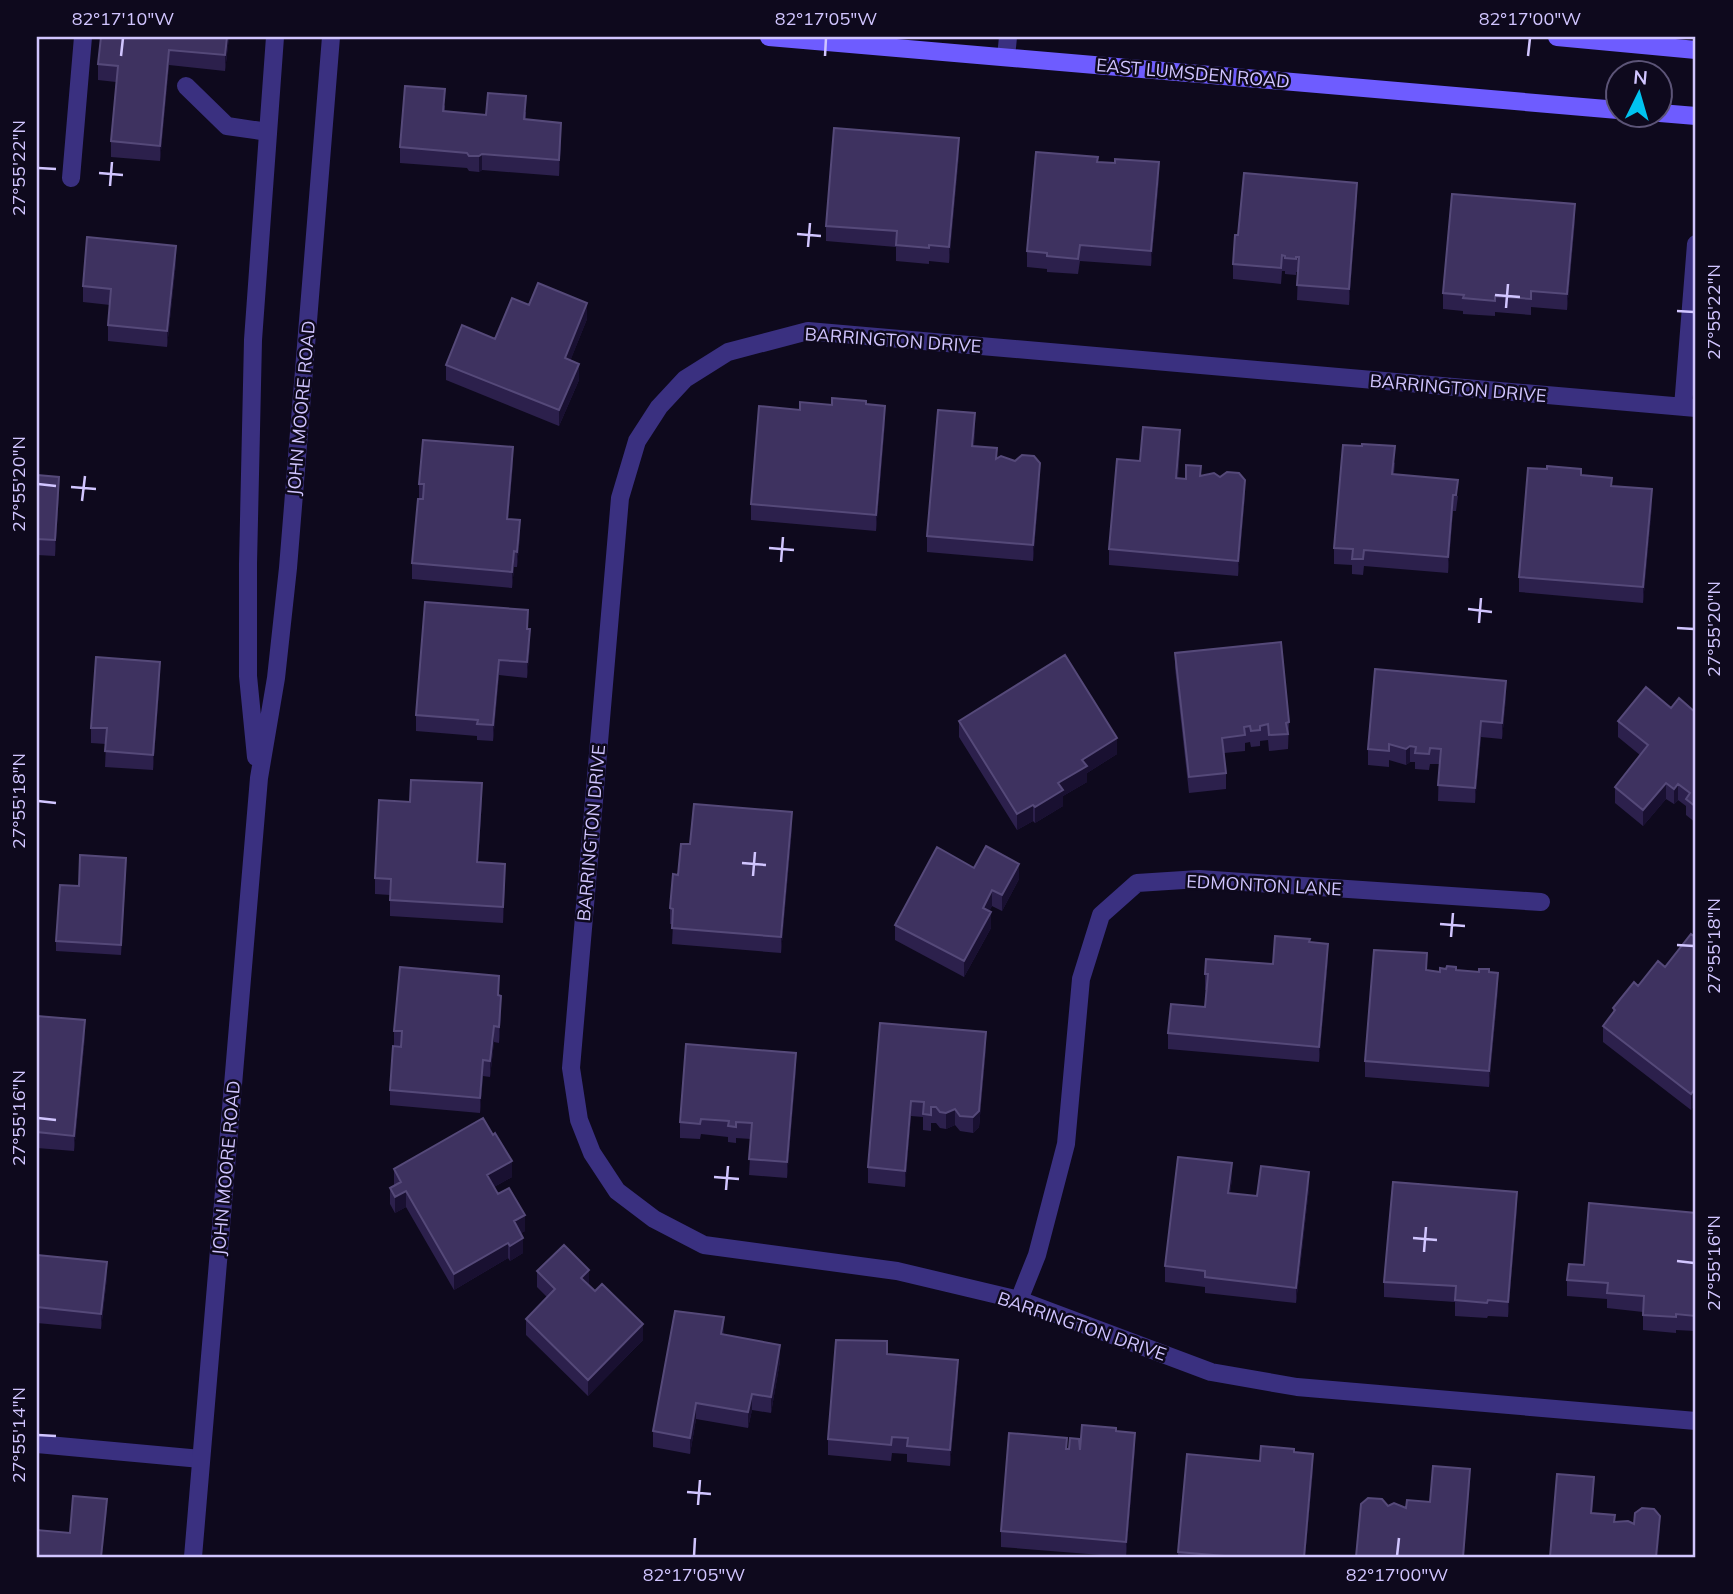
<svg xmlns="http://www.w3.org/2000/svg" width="1733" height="1594" viewBox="0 0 1733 1594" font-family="Mulish,sans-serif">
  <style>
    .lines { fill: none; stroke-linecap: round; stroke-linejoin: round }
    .service { stroke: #3a3080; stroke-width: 18 }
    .minor { stroke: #3a3080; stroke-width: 18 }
    .tertiary { stroke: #3a3080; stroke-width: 18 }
    .secondary { stroke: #6e5cff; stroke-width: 18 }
    .wall { fill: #2c204c }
    .shaded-wall { fill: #191031 }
    .building { fill: #3e3260; stroke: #554979; stroke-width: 2 }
    .ticks { fill: none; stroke: #d1c5ff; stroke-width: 2.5 }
    .labels { text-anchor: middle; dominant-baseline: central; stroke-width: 5; stroke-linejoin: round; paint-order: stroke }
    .street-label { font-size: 18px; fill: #d1c5ff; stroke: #0e091d }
    .neatline { fill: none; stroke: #d1c5ff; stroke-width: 2.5 }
    .ticks-label { font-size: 18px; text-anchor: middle; fill: #d1c5ff }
  </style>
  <rect width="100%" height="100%" fill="#0e091d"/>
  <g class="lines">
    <path class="service" d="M 186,86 L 227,126 L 268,132
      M 71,178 L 83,37"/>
    <path class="minor" d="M 1006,57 L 1008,37
      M 1683,407 L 1696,244
      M 1696,408 L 808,331 L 728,352 L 685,379 L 659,407 L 637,441 L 620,498 L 571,1068 L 579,1120 L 592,1153 L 617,1191 L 654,1219 L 704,1245 L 897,1271 L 1019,1300 L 1211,1372 L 1297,1387 L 1696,1421
      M 1019,1300 L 1037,1255 L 1066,1144 L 1081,979 L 1101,915 L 1137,883 L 1199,879 L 1541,902
      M 37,1444 L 201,1459"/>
    <path class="tertiary" d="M 256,757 L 248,676 L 248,564 L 253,340 L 275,37
      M 193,1557 L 259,778 L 276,678 L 288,568 L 331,37"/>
    <path class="secondary" d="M 769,37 L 1618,110
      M 1557,37 L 1696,50
      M 1660,113 L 1696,116"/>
  </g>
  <path class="wall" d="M 229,37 L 225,71 L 169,65 L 160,161 L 111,157 L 111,141 L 116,82 L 98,80 L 98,64 Z
    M 445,105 L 445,111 L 486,115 L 526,112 L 526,120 L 561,138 L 559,176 L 482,170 L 479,172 L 469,171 L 467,168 L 400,163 L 400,147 Z
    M 959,154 L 949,263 L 929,261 L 929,264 L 896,261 L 896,247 L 826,241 L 826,226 Z
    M 1098,162 L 1159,178 L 1151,266 L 1080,261 L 1078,274 L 1047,272 L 1047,269 L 1027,267 L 1027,251 Z
    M 1357,199 L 1349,305 L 1297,300 L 1298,272 L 1296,272 L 1296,275 L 1285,274 L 1285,271 L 1282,271 L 1281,284 L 1233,279 L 1233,264 L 1238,235 Z
    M 1575,220 L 1567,310 L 1531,307 L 1531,315 L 1495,312 L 1495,316 L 1463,314 L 1463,311 L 1443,309 L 1443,293 Z
    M 176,262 L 167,347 L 108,341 L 108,325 L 110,305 L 83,302 L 83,286 Z
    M 529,305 L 587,319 L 570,361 L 579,380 L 559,426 L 446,380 L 446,365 L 495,339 Z
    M 866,404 L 885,422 L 876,531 L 751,520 L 751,504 L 800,410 L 832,405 Z
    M 975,429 L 974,446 L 1040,479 L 1033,561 L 927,552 L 927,536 Z
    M 1180,446 L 1178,478 L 1186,479 L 1201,475 L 1245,495 L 1238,576 L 1109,565 L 1109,549 L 1140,461 Z
    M 1395,462 L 1394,474 L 1458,496 L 1456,511 L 1453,511 L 1448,573 L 1364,566 L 1363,575 L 1352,574 L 1352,565 L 1334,564 L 1334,548 Z
    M 513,463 L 508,519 L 520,536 L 517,567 L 514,567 L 512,588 L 412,579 L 412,563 L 419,499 L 419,484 Z
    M 37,475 L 59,493 L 55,556 L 37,555 Z
    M 1581,475 L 1612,486 L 1652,505 L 1643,603 L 1519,592 L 1519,577 Z
    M 528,629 L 530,645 L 527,678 L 499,675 L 493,741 L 477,740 L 477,736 L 416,731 L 416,715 Z
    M 1175,653 L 1289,722 L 1288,749 L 1269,751 L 1268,740 L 1260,741 L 1260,746 L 1251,747 L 1250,742 L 1245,743 L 1245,751 L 1224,753 L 1226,773 L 1226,789 L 1189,793 L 1175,668 Z
    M 160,678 L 153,770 L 105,767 L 106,744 L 91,743 L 91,728 Z
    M 1506,697 L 1502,739 L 1481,737 L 1475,803 L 1438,801 L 1439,764 L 1430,764 L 1429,770 L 1415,769 L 1415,762 L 1410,762 L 1406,765 L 1389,760 L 1389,767 L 1368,765 L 1368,749 Z
    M 1671,708 L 1696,713 L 1696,823 L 1686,815 L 1686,806 L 1678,800 L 1674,804 L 1666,799 L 1643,826 L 1615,803 L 1615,787 L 1640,755 L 1618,737 L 1618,721 Z
    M 959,721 L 1117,754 L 1087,773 L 1087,782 L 1063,796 L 1063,806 L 1035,823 L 1033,821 L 1017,830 L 959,737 Z
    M 482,799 L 478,862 L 505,879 L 503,923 L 390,916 L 390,895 L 375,894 L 375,878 L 410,802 Z
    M 792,828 L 781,953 L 672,944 L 673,924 L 670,924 L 670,908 L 678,875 L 690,844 Z
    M 974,868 L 1019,879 L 1002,911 L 992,906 L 989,911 L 991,928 L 964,977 L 895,940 L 895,925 Z
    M 126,869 L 121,955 L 56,951 L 56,941 L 79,886 Z
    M 1696,938 L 1696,1103 L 1691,1110 L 1603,1042 L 1603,1026 L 1613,1013 L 1613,1008 L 1638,986 L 1665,967 Z
    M 1310,942 L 1328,959 L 1319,1062 L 1168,1049 L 1168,1033 L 1205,1007 L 1206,990 L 1205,990 L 1205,974 L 1273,964 Z
    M 1456,970 L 1489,973 L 1498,989 L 1489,1087 L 1365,1077 L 1365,1061 L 1427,971 L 1440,972 Z
    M 499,995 L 501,1011 L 499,1043 L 494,1042 L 490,1077 L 483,1076 L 480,1113 L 390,1105 L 390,1090 L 394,1046 L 394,1031 Z
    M 37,1016 L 85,1036 L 74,1151 L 37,1148 Z
    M 880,1023 L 986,1048 L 979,1127 L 973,1133 L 960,1131 L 955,1125 L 946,1129 L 940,1128 L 936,1123 L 931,1123 L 931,1131 L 923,1130 L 923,1117 L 911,1116 L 905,1187 L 868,1183 L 868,1167 Z
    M 796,1069 L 787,1178 L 749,1175 L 751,1139 L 736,1138 L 736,1143 L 728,1142 L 728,1137 L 701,1134 L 700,1139 L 680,1138 L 680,1122 Z
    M 394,1169 L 512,1177 L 494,1187 L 525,1231 L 521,1233 L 523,1253 L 510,1261 L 508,1258 L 454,1290 L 406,1207 L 395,1213 L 390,1204 L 390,1188 L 394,1185 Z
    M 1232,1179 L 1230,1193 L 1257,1196 L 1309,1188 L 1296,1303 L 1205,1293 L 1205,1287 L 1165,1282 L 1165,1266 Z
    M 1517,1208 L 1508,1317 L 1488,1316 L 1487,1318 L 1455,1316 L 1455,1302 L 1384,1297 L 1384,1282 Z
    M 1696,1213 L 1696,1311 L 1695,1331 L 1676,1330 L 1676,1333 L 1643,1330 L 1643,1312 L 1607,1308 L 1607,1299 L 1567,1296 L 1567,1280 L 1584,1265 Z
    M 37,1255 L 107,1277 L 101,1329 L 37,1323 Z
    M 537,1271 L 589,1285 L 643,1340 L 588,1396 L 526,1335 L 526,1319 L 547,1297 L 537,1287 Z
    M 724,1335 L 780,1361 L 771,1413 L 752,1410 L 748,1428 L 696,1419 L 690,1454 L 653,1447 L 653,1431 Z
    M 887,1354 L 958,1375 L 950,1466 L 907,1462 L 907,1454 L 892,1453 L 891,1461 L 828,1455 L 828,1439 Z
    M 1116,1431 L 1135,1448 L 1126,1557 L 1001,1547 L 1001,1531 L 1067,1449 L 1080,1450 Z
    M 1294,1452 L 1313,1470 L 1305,1557 L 1178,1557 L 1178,1552 L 1260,1461 Z"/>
  <path class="shaded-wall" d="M 227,37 L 229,37 L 225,71 L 225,55 Z
    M 169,50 L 169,65 L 160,161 L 160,146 Z
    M 561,123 L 561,138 L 559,176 L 559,160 Z
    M 959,138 L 959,154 L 949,263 L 949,247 Z
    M 482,154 L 482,170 L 479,172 L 479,156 Z
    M 1159,162 L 1159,178 L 1151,266 L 1151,251 Z
    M 1357,183 L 1357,199 L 1349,305 L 1349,289 Z
    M 1575,204 L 1575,220 L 1567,310 L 1567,294 Z
    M 176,246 L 176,262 L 167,347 L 167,331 Z
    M 587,303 L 587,319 L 565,374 L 565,358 Z
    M 579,364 L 579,380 L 559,426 L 559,410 Z
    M 885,406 L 885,422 L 876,531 L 876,515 Z
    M 975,413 L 975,429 L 972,462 L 972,446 Z
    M 1180,430 L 1180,446 L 1176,494 L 1176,478 Z
    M 513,447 L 513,463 L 507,535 L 507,519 Z
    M 1040,463 L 1040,479 L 1033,561 L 1033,545 Z
    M 59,477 L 59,493 L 55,556 L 55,540 Z
    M 1245,480 L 1245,495 L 1238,576 L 1238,561 Z
    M 1652,489 L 1652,505 L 1643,603 L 1643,587 Z
    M 1453,495 L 1453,511 L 1448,573 L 1448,557 Z
    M 520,520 L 520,536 L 517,567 L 517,552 Z
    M 514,551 L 514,567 L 512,588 L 512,572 Z
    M 530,629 L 530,645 L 527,678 L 527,662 Z
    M 499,660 L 499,675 L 493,741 L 493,725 Z
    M 160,662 L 160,678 L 153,770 L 153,755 Z
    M 1506,681 L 1506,697 L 1502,739 L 1502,723 Z
    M 1481,721 L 1481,737 L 1475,803 L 1475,788 Z
    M 1117,738 L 1117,754 L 1087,773 L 1087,782 L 1063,796 L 1063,806 L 1035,823 L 1035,807 L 1082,760 Z
    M 1410,746 L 1410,762 L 1406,765 L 1406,749 Z
    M 482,783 L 482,799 L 477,878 L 477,862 Z
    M 1666,783 L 1666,799 L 1643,826 L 1643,810 Z
    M 1678,784 L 1678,800 L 1674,804 L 1674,789 Z
    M 1033,805 L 1033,821 L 1017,830 L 1017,814 Z
    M 792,812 L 792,828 L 781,953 L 781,937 Z
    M 505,864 L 505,879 L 503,923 L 503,907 Z
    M 1019,864 L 1019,879 L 1002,911 L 1002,895 Z
    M 992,890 L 992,906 L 983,924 L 983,908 Z
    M 991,912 L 991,928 L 964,977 L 964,961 Z
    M 1328,944 L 1328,959 L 1319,1062 L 1319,1047 Z
    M 1498,973 L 1498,989 L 1489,1087 L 1489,1071 Z
    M 501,996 L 501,1011 L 499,1043 L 499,1027 Z
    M 85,1020 L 85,1036 L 74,1151 L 74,1136 Z
    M 494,1026 L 494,1042 L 490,1077 L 490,1061 Z
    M 986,1032 L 986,1048 L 979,1127 L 973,1133 L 973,1117 Z
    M 796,1053 L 796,1069 L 787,1178 L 787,1162 Z
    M 483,1060 L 483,1076 L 480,1113 L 480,1098 Z
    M 1696,1087 L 1696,1103 L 1691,1110 L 1691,1094 Z
    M 911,1101 L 911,1116 L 905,1187 L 905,1171 Z
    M 955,1109 L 955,1125 L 946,1129 L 946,1113 Z
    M 512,1161 L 512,1177 L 487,1191 L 487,1175 Z
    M 1232,1163 L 1232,1179 L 1228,1208 L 1228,1193 Z
    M 1309,1172 L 1309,1188 L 1296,1303 L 1296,1288 Z
    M 406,1191 L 406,1207 L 395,1213 L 395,1197 Z
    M 1517,1192 L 1517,1208 L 1508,1317 L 1508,1302 Z
    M 525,1215 L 525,1231 L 514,1237 L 514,1221 Z
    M 523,1238 L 523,1253 L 510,1261 L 510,1246 Z
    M 508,1243 L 508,1258 L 454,1290 L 454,1274 Z
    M 107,1262 L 107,1277 L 101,1329 L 101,1314 Z
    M 589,1270 L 589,1285 L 581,1278 Z
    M 1696,1295 L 1696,1311 L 1695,1331 L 1695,1316 Z
    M 724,1317 L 724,1333 L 721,1350 L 721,1334 Z
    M 643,1324 L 643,1340 L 588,1396 L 588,1380 Z
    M 780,1345 L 780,1361 L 771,1413 L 771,1397 Z
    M 958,1360 L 958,1375 L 950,1466 L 950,1450 Z
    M 752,1394 L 752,1410 L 748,1428 L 748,1412 Z
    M 696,1403 L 696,1419 L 690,1454 L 690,1438 Z
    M 1135,1433 L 1135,1448 L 1126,1557 L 1126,1542 Z
    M 1313,1454 L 1313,1470 L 1305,1557 L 1304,1557 Z
    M 1470,1469 L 1470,1485 L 1464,1557 L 1463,1557 Z
    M 1594,1477 L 1594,1493 L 1591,1529 L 1591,1513 Z
    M 107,1499 L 107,1510 L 102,1557 L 101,1557 Z
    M 1660,1516 L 1660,1531 L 1658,1557 L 1656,1557 Z"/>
  <path class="building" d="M 101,37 L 227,37 L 225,55 L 169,50 L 160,146 L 111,141 L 118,66 L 98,64 Z
    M 405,86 L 445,89 L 443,111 L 486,115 L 488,93 L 526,96 L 524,119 L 561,123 L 559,160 L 482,154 L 479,156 L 469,156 L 467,153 L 400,147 Z
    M 834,128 L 959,138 L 949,247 L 929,245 L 929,248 L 896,245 L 897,231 L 826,226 Z
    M 1036,152 L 1098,157 L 1097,162 L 1115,163 L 1115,159 L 1159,162 L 1151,251 L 1080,245 L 1078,259 L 1047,256 L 1047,253 L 1027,251 Z
    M 1244,173 L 1357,183 L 1349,289 L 1297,285 L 1299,257 L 1296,257 L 1296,259 L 1285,258 L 1285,256 L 1282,255 L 1281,268 L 1233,264 L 1235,235 L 1238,235 Z
    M 1452,194 L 1575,204 L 1567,294 L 1531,291 L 1531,299 L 1495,296 L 1495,301 L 1463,298 L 1464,295 L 1443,293 Z
    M 87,237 L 176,246 L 167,331 L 108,325 L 111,289 L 83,286 Z
    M 538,283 L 587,303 L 565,358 L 579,364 L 559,410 L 446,365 L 462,325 L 495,339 L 512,298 L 529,305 Z
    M 832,398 L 866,401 L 866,404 L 885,406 L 876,515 L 751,504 L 759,406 L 800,410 L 800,402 L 832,405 Z
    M 938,410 L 975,413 L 972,446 L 997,448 L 996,459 L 1001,456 L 1015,461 L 1022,455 L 1034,456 L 1040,463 L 1033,545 L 927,536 Z
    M 1143,427 L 1180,430 L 1176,478 L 1186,479 L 1186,465 L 1201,466 L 1200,476 L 1214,473 L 1220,477 L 1227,472 L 1239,473 L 1245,480 L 1238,561 L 1109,549 L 1117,459 L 1140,461 Z
    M 423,440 L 513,447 L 507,519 L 520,520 L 517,552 L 514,551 L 512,572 L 412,563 L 418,499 L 423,499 L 424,484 L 419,484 Z
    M 1362,444 L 1395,446 L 1392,474 L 1458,480 L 1456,495 L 1453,495 L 1448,557 L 1364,550 L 1363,559 L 1352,559 L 1353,549 L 1334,548 L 1343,445 L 1362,446 Z
    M 1547,466 L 1581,469 L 1581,475 L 1612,478 L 1611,486 L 1652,489 L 1643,587 L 1519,577 L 1528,468 L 1547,469 Z
    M 37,475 L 59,477 L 55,540 L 37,539 Z
    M 425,602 L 528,610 L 527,629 L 530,629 L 527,662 L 499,660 L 493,725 L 477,724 L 478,720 L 416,715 Z
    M 1281,642 L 1289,722 L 1286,723 L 1288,734 L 1269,735 L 1268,724 L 1260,726 L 1260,730 L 1251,731 L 1250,726 L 1244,727 L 1245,735 L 1222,738 L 1226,773 L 1189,777 L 1175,653 Z
    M 1065,655 L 1117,738 L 1082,760 L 1087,766 L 1058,783 L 1063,790 L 1035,807 L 1033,805 L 1017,814 L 959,721 Z
    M 96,657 L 160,662 L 153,755 L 105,751 L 107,728 L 91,728 Z
    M 1375,669 L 1506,681 L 1502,723 L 1481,721 L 1475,788 L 1438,785 L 1441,749 L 1430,748 L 1429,754 L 1415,753 L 1416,747 L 1410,746 L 1406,749 L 1389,744 L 1389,751 L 1368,749 Z
    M 1646,687 L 1671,708 L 1679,698 L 1696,713 L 1696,807 L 1686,799 L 1690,793 L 1678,784 L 1674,789 L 1666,783 L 1643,810 L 1615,787 L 1648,745 L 1618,721 Z
    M 411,780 L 482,783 L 477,862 L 505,864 L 503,907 L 390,900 L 391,879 L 375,878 L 379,800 L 410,802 Z
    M 694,804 L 792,812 L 781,937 L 672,928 L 673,909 L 670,908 L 673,874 L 678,875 L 681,844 L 690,844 Z
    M 986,846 L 1019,864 L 1002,895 L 992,890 L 983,908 L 991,912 L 964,961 L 895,925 L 937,847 L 974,868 Z
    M 80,855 L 126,858 L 121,945 L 56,941 L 60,885 L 79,886 Z
    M 1691,934 L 1696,938 L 1696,1087 L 1691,1094 L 1603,1026 L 1615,1010 L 1613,1008 L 1634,982 L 1638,986 L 1658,961 L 1665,967 Z
    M 1275,936 L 1310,939 L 1309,942 L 1328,944 L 1319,1047 L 1168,1033 L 1171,1004 L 1205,1007 L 1208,974 L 1205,974 L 1206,959 L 1273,964 Z
    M 1374,950 L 1427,953 L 1426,970 L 1440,972 L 1440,968 L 1446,969 L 1447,966 L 1456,967 L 1456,970 L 1479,972 L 1479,969 L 1489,969 L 1489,972 L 1498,973 L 1489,1071 L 1365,1061 Z
    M 400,967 L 499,976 L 498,995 L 501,996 L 499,1027 L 494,1026 L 490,1061 L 483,1060 L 480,1098 L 390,1090 L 393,1046 L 401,1047 L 402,1031 L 394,1031 Z
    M 37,1016 L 85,1020 L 74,1136 L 37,1132 Z
    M 880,1023 L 986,1032 L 979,1111 L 973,1117 L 960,1116 L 955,1109 L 946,1113 L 940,1112 L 936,1107 L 931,1107 L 931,1115 L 923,1114 L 924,1102 L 911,1101 L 905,1171 L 868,1167 Z
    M 686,1044 L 796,1053 L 787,1162 L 749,1159 L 752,1123 L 736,1122 L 736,1127 L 728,1126 L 729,1121 L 701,1119 L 700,1124 L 680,1122 Z
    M 483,1118 L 493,1135 L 495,1133 L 512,1161 L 487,1175 L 498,1194 L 509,1188 L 525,1215 L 514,1221 L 523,1238 L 510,1246 L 508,1243 L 454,1274 L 406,1191 L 395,1197 L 390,1188 L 401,1182 L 394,1169 Z
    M 1178,1157 L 1232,1163 L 1228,1193 L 1257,1196 L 1261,1166 L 1309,1172 L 1296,1288 L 1205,1277 L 1205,1271 L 1165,1266 Z
    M 1393,1182 L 1517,1192 L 1508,1302 L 1488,1300 L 1487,1303 L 1455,1300 L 1456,1286 L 1384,1282 Z
    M 1589,1203 L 1696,1213 L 1696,1295 L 1695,1316 L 1676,1314 L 1676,1317 L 1643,1315 L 1644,1296 L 1607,1293 L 1608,1283 L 1567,1280 L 1569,1264 L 1584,1265 Z
    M 564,1245 L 589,1270 L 581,1278 L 595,1291 L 602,1284 L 643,1324 L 588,1380 L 526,1319 L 555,1289 L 537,1271 Z
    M 37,1255 L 107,1262 L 101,1314 L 37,1307 Z
    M 675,1311 L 724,1317 L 721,1334 L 780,1345 L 771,1397 L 752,1394 L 748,1412 L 696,1403 L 690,1438 L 653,1431 Z
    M 836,1340 L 887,1341 L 887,1354 L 958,1360 L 950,1450 L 907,1446 L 908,1438 L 892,1437 L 891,1445 L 828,1439 Z
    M 1082,1425 L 1116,1428 L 1116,1431 L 1135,1433 L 1126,1542 L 1001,1531 L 1009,1433 L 1067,1438 L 1066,1449 L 1069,1449 L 1070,1438 L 1079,1439 L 1080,1450 Z
    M 1261,1446 L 1294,1449 L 1294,1452 L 1313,1454 L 1304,1557 L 1237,1557 L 1178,1552 L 1187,1454 L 1260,1461 Z
    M 1433,1466 L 1470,1469 L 1463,1557 L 1356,1557 L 1361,1504 L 1368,1498 L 1382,1499 L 1388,1506 L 1394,1503 L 1406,1508 L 1407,1500 L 1430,1502 Z
    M 1557,1474 L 1594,1477 L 1591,1513 L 1615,1515 L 1614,1522 L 1628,1521 L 1634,1524 L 1635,1513 L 1642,1508 L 1654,1509 L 1660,1516 L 1656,1557 L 1550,1557 Z
    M 73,1496 L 107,1499 L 101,1557 L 37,1557 L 37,1530 L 70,1533 Z"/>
  <path class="ticks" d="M 121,56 L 123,38M 825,56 L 826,38M 1528,56 L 1530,38M 38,168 L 56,169M 99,173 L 123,175M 110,186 L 112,162M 797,234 L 821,236M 808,247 L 810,223M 1495,295 L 1520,297M 1506,308 L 1508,284M 1677,311 L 1694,312M 38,484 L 56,486M 71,487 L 96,489M 82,501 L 85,476M 769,548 L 794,550M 781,562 L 783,537M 1468,609 L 1492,612M 1479,623 L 1481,598M 1677,628 L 1694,629M 38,801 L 56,803M 742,863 L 766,865M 753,876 L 755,852M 1440,924 L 1465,926M 1451,937 L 1453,913M 1677,945 L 1694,946M 38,1118 L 56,1120M 714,1177 L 739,1179M 726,1190 L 728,1166M 1413,1238 L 1437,1240M 1424,1252 L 1426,1227M 1677,1261 L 1694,1263M 38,1435 L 56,1436M 687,1492 L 711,1494M 698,1505 L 700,1480M 694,1556 L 695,1538M 1397,1556 L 1399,1538"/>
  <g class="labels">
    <g class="street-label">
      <text transform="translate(1193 73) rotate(5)">EAST LUMSDEN ROAD</text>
      <text transform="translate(893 340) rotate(4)">BARRINGTON DRIVE</text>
      <text transform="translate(1458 388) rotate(5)">BARRINGTON DRIVE</text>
      <text transform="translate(301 408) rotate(-85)">JOHN MOORE ROAD</text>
      <text transform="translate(591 833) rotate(-85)">BARRINGTON DRIVE</text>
      <text transform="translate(1264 885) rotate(3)">EDMONTON LANE</text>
      <text transform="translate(226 1168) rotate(-85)">JOHN MOORE ROAD</text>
      <text transform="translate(1082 1326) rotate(19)">BARRINGTON DRIVE</text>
    </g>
  </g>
  <rect width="1733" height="1594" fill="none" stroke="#0e091d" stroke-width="77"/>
  <g transform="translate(1639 94) rotate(5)"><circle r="33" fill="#0e091d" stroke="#5c5477" stroke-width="2"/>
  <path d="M0-5L12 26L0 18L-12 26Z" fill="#00c4f0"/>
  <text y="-10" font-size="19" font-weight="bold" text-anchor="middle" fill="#d1c5ff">N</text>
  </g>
  <rect x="38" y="38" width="1656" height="1518" class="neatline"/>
  <g class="ticks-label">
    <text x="123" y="25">82°17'10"W</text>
    <text x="826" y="25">82°17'05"W</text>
    <text x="1530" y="25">82°17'00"W</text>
    <text transform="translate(19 168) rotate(-90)" y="6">27°55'22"N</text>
    <text transform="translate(1714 312) rotate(-90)" y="6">27°55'22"N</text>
    <text transform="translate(19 484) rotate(-90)" y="6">27°55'20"N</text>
    <text transform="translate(1714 629) rotate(-90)" y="6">27°55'20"N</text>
    <text transform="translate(19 801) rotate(-90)" y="6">27°55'18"N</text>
    <text transform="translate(1714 946) rotate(-90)" y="6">27°55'18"N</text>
    <text transform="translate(19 1118) rotate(-90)" y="6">27°55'16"N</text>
    <text transform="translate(1714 1263) rotate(-90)" y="6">27°55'16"N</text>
    <text transform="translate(19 1435) rotate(-90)" y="6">27°55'14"N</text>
    <text x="694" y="1581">82°17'05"W</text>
    <text x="1397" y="1581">82°17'00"W</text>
  </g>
</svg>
